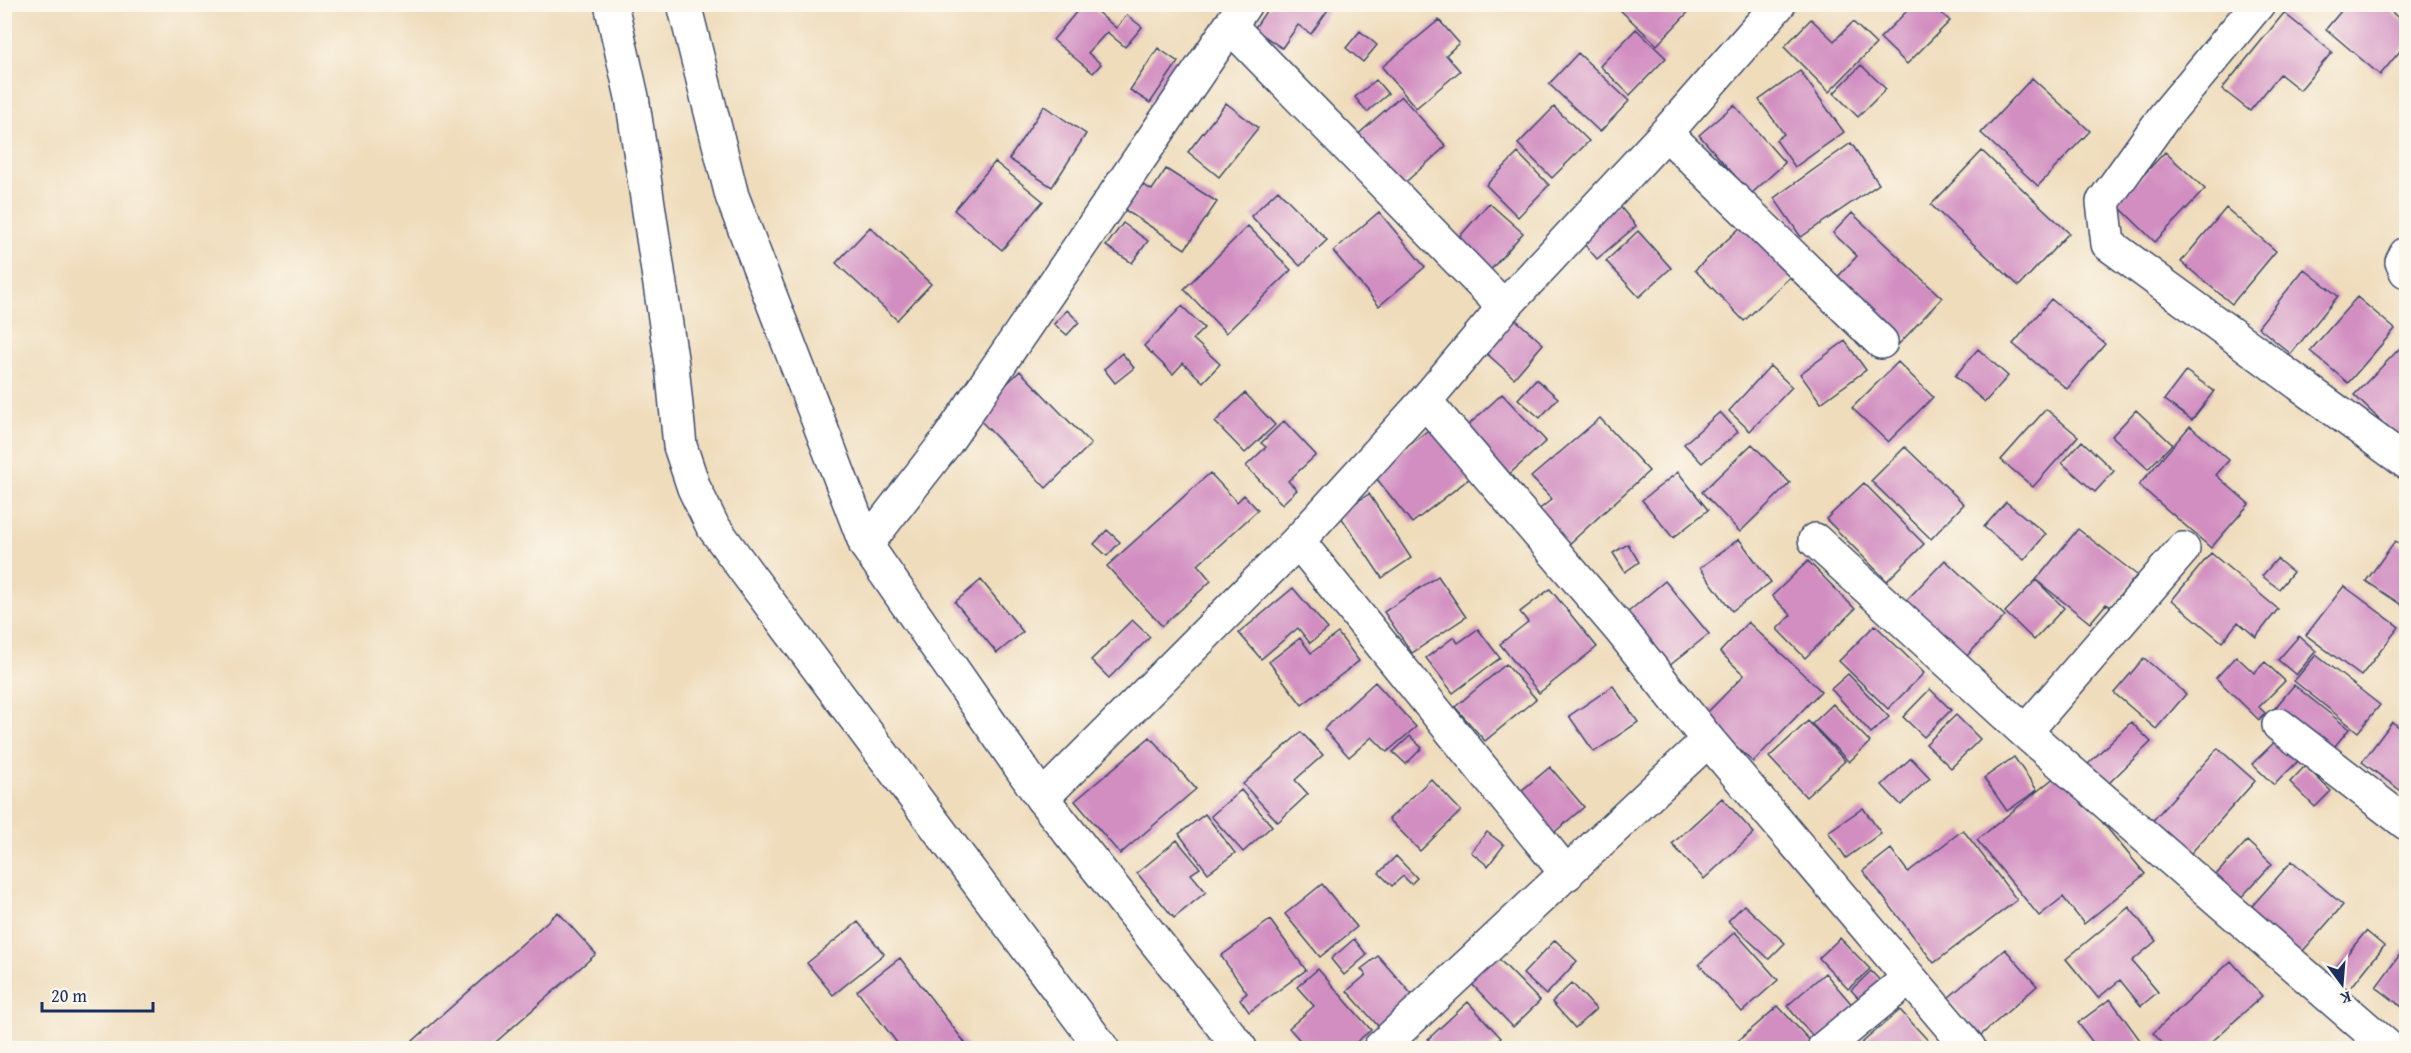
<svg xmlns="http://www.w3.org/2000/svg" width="2411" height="1053" viewBox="0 0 2411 1053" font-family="'Gentium Book Plus',serif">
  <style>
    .building { fill: #d28ec1 }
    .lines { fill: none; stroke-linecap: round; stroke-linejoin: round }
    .minor-casing { stroke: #3b496c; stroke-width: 36 }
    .tertiary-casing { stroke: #3b496c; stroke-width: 36 }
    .minor { stroke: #fff; stroke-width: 33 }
    .tertiary { stroke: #fff; stroke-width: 33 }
  </style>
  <rect width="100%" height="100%" fill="#fbf7ec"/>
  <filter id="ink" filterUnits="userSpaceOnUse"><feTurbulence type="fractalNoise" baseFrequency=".0167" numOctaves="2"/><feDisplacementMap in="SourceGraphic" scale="12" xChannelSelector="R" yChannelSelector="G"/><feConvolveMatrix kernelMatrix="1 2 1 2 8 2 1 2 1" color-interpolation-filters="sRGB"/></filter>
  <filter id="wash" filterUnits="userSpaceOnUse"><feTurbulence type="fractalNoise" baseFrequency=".008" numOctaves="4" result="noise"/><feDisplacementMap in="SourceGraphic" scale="24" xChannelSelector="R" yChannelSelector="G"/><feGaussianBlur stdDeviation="1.35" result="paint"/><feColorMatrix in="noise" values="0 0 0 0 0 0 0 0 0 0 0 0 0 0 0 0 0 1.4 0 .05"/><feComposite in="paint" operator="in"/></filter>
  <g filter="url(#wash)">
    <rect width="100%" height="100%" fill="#efdcbb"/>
    <g id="blocks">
      <path class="building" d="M 1083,4 L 1088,4 L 1116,28 L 1127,15 L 1142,27 L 1125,47 L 1107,32 L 1088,53 L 1101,64 L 1093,73 L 1053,40 Z
        M 1271,4 L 1332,4 L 1311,34 L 1298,25 L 1282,48 L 1254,29 Z
        M 1620,4 L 1696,4 L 1657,45 L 1617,7 Z
        M 2347,4 L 2383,4 L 2406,25 L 2406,44 L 2380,75 L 2326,29 Z
        M 1913,5 L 1933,5 L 1950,21 L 1907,64 L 1880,38 Z
        M 2284,13 L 2332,52 L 2300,90 L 2280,74 L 2250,111 L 2222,89 Z
        M 1811,19 L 1834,41 L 1853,22 L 1876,44 L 1829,92 L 1784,47 Z
        M 1439,20 L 1459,43 L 1446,55 L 1460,71 L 1416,108 L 1382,67 Z
        M 1636,29 L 1666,58 L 1630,95 L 1600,66 Z
        M 1360,31 L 1377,45 L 1363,62 L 1346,48 Z
        M 1158,48 L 1178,62 L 1150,103 L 1130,90 Z
        M 1578,53 L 1629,101 L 1600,132 L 1549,84 Z
        M 1861,65 L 1886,89 L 1858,117 L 1834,93 Z
        M 1800,71 L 1844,132 L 1795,167 L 1776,140 L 1784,134 L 1759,100 Z
        M 2032,78 L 2090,131 L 2038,186 L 1981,133 Z
        M 1376,80 L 1388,94 L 1367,112 L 1355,97 Z
        M 1401,96 L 1446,146 L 1399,188 L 1354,138 Z
        M 1226,103 L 1258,128 L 1219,177 L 1188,152 Z
        M 1734,105 L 1785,163 L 1751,194 L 1699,135 Z
        M 1044,106 L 1086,134 L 1052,187 L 1009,159 Z
        M 1554,107 L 1589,141 L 1552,178 L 1518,144 Z
        M 1851,143 L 1879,184 L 1801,237 L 1774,198 Z
        M 1982,151 L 2069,233 L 2019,286 L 1931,205 Z
        M 2165,152 L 2205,189 L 2155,242 L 2116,204 Z
        M 1518,153 L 1549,185 L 1518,217 L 1486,185 Z
        M 995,162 L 1043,201 L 1002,250 L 954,210 Z
        M 1166,169 L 1217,202 L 1185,249 L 1125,210 L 1142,184 L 1152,190 Z
        M 1278,190 L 1327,240 L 1300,266 L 1251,216 Z
        M 1489,203 L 1523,233 L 1488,273 L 1454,243 Z
        M 1618,204 L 1636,226 L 1597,259 L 1578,237 Z
        M 2226,208 L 2276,251 L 2232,304 L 2181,262 Z
        M 1379,212 L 1425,267 L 1379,306 L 1333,251 Z
        M 1852,213 L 1942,298 L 1899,344 L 1833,282 L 1857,256 L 1833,233 Z
        M 1123,223 L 1148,241 L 1132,263 L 1106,246 Z
        M 1743,225 L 1792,275 L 1744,321 L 1695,270 Z
        M 1248,226 L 1291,270 L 1226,333 L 1184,289 Z
        M 870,227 L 931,284 L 897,320 L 836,263 Z
        M 1638,231 L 1671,268 L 1639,297 L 1606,261 Z
        M 2304,269 L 2338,296 L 2291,354 L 2258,327 Z
        M 2357,297 L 2395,329 L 2348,383 L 2310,351 Z
        M 2051,299 L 2105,344 L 2067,389 L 2013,344 Z
        M 1182,306 L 1204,328 L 1193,339 L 1220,364 L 1203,382 L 1183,363 L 1173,374 L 1144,346 Z
        M 1067,310 L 1079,322 L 1067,335 L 1054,324 Z
        M 1515,319 L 1543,344 L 1514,378 L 1485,352 Z
        M 1845,341 L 1866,370 L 1821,403 L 1800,374 Z
        M 2406,342 L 2406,445 L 2354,395 Z
        M 1978,349 L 2008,376 L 1985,402 L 1955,376 Z
        M 1122,353 L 1134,368 L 1115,383 L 1104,369 Z
        M 1898,362 L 1933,397 L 1888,442 L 1852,408 Z
        M 1770,366 L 1792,387 L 1750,431 L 1729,411 Z
        M 1020,371 L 1091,444 L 1046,488 L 975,415 Z
        M 2186,371 L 2214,391 L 2192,420 L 2164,400 Z
        M 1536,379 L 1558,398 L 1540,418 L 1518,399 Z
        M 1245,393 L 1275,425 L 1245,453 L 1215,422 Z
        M 1502,394 L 1546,441 L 1505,478 L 1462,431 Z
        M 2046,409 L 2078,436 L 2033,487 L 2001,460 Z
        M 2136,410 L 2172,444 L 2148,469 L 2112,436 Z
        M 1720,412 L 1738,432 L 1702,463 L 1684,444 Z
        M 1600,418 L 1649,471 L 1567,546 L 1536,512 L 1552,499 L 1531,477 Z
        M 1284,421 L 1316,455 L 1288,481 L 1297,490 L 1282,504 L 1246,466 L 1266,447 L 1261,443 Z
        M 2190,426 L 2229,460 L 2216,475 L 2249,504 L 2211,548 L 2139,485 Z
        M 1431,428 L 1470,478 L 1412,523 L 1373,474 Z
        M 2082,441 L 2114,471 L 2095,492 L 2062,463 Z
        M 1752,444 L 1790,483 L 1740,532 L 1702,492 Z
        M 1905,447 L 1964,504 L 1931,539 L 1871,481 Z
        M 1678,472 L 1708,510 L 1673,538 L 1642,500 Z
        M 1210,473 L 1237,502 L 1244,495 L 1258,510 L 1198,565 L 1211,581 L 1162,626 L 1107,566 Z
        M 1864,483 L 1924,544 L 1887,581 L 1826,519 Z
        M 1369,494 L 1411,558 L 1382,578 L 1339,514 Z
        M 2006,502 L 2046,534 L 2024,560 L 1984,527 Z
        M 2078,529 L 2137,575 L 2111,607 L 2106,604 L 2090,623 L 2036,580 Z
        M 1107,530 L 1120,542 L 1107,556 L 1094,544 Z
        M 1739,539 L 1771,582 L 1732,611 L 1700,568 Z
        M 2395,541 L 2406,549 L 2406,608 L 2366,581 Z
        M 1628,544 L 1639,562 L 1625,572 L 1613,553 Z
        M 2211,553 L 2278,609 L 2256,637 L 2238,622 L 2222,642 L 2172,600 Z
        M 2277,559 L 2293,572 L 2279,589 L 2262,576 Z
        M 1945,560 L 2005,616 L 1961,662 L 1901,606 Z
        M 1808,561 L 1855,609 L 1805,658 L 1777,629 L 1791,615 L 1772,596 Z
        M 1438,576 L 1466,617 L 1412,653 L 1384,612 Z
        M 981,580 L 1023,632 L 997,653 L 955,602 Z
        M 2036,580 L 2064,608 L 2034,640 L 2005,612 Z
        M 1665,581 L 1709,634 L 1664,670 L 1621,618 Z
        M 2344,586 L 2399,627 L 2361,676 L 2306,635 Z
        M 1293,588 L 1328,629 L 1310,643 L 1298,628 L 1261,659 L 1239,633 Z
        M 1550,589 L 1597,647 L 1539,693 L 1500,644 L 1528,622 L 1520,612 Z
        M 1132,620 L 1150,637 L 1109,678 L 1091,660 Z
        M 1748,622 L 1821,691 L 1753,762 L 1704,716 L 1744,675 L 1720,652 Z
        M 1875,625 L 1924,673 L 1888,709 L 1839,661 Z
        M 1478,629 L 1500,658 L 1453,693 L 1426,658 L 1454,637 L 1458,643 Z
        M 1338,633 L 1359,661 L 1302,705 L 1269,662 L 1300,638 L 1311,653 Z
        M 2299,636 L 2316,651 L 2296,675 L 2278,660 Z
        M 2316,655 L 2380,705 L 2358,732 L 2294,681 Z
        M 2236,656 L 2254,673 L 2265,662 L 2285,681 L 2259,707 L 2265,713 L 2259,720 L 2216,678 Z
        M 2144,658 L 2186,694 L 2156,729 L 2114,693 Z
        M 1506,664 L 1536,699 L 1485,741 L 1455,707 Z
        M 1848,674 L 1889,717 L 1871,733 L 1831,689 Z
        M 1375,682 L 1416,727 L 1387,752 L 1372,737 L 1349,757 L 1324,729 Z
        M 2294,685 L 2349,729 L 2330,752 L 2275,708 Z
        M 1613,686 L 1638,722 L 1594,752 L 1569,716 Z
        M 1930,689 L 1951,710 L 1924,737 L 1903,717 Z
        M 1833,704 L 1870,742 L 1849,762 L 1812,724 Z
        M 1956,715 L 1980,739 L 1951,768 L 1926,744 Z
        M 1808,721 L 1845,761 L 1806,797 L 1769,757 Z
        M 2131,722 L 2151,742 L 2107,785 L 2087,765 Z
        M 2392,722 L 2406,732 L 2406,790 L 2404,793 L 2362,762 Z
        M 1301,732 L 1323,755 L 1295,780 L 1308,794 L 1278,822 L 1243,784 Z
        M 1410,736 L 1422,748 L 1406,764 L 1393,752 Z
        M 2281,736 L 2302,757 L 2274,785 L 2252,764 Z
        M 1150,737 L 1196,789 L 1120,854 L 1075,801 Z
        M 2218,748 L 2255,781 L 2185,860 L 2148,826 Z
        M 2014,757 L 2037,790 L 2007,811 L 1984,778 Z
        M 1911,758 L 1930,778 L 1901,805 L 1882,785 Z
        M 2305,766 L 2331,791 L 2315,807 L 2290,782 Z
        M 1550,767 L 1584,807 L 1550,836 L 1516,795 Z
        M 2061,772 L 2145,874 L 2084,924 L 2063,897 L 2039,916 L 1977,840 Z
        M 1431,779 L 1461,811 L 1420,851 L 1389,819 Z
        M 1241,790 L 1272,826 L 1243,852 L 1211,816 Z
        M 1722,798 L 1754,833 L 1704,879 L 1672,844 Z
        M 1863,808 L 1881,833 L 1846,858 L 1828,832 Z
        M 1205,814 L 1235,853 L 1208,873 L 1179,834 Z
        M 1963,830 L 2017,900 L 1934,963 L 1863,871 L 1891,849 L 1908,872 Z
        M 1487,832 L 1504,845 L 1488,866 L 1471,852 Z
        M 1177,840 L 1200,868 L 1191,874 L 1206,892 L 1174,918 L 1137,873 Z
        M 2247,841 L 2272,864 L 2236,903 L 2211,880 Z
        M 1396,856 L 1417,878 L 1411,884 L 1403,876 L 1392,886 L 1379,873 Z
        M 2292,861 L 2343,905 L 2296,959 L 2244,915 Z
        M 1322,884 L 1357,927 L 1320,957 L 1285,914 Z
        M 1744,905 L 1785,943 L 1769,959 L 1728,921 Z
        M 2129,907 L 2156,941 L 2132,961 L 2158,992 L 2141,1006 L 2120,980 L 2098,998 L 2066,959 Z
        M 558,912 L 596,954 L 489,1048 L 405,1048 Z
        M 1270,920 L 1306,970 L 1249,1012 L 1240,999 L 1247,993 L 1221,956 Z
        M 858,922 L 884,954 L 833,995 L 807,963 Z
        M 2366,931 L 2384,946 L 2349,990 L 2330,975 Z
        M 1735,932 L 1778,980 L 1742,1012 L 1699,964 Z
        M 1840,938 L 1870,969 L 1848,989 L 1819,958 Z
        M 1354,939 L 1367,955 L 1344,975 L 1331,959 Z
        M 1555,940 L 1577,961 L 1546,995 L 1523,974 Z
        M 2005,949 L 2037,986 L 1981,1035 L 1948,998 Z
        M 2404,949 L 2406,951 L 2406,1010 L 2376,987 Z
        M 1493,953 L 1540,1001 L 1513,1027 L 1467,979 Z
        M 1378,956 L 1414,997 L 1379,1027 L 1347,991 L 1366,975 L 1361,969 Z
        M 900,958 L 969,1048 L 901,1048 L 857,991 Z
        M 2231,961 L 2262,996 L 2205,1048 L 2167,1048 L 2153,1033 Z
        M 1318,969 L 1371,1030 L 1349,1048 L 1307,1048 L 1289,1028 L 1314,1006 L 1297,987 Z
        M 1871,971 L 1886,987 L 1866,1006 L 1851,990 Z
        M 1825,973 L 1855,1008 L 1817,1041 L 1787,1006 Z
        M 1572,983 L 1596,1009 L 1575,1028 L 1552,1002 Z
        M 2110,999 L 2140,1040 L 2128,1048 L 2097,1048 L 2078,1023 Z
        M 1468,1002 L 1501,1038 L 1489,1048 L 1437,1048 L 1428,1039 Z
        M 1778,1006 L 1813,1044 L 1809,1048 L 1730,1048 Z
        M 1900,1010 L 1935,1048 L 1856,1048 Z"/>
    </g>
  </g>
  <g filter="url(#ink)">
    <use href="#blocks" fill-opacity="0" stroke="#3b496c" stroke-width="1.5"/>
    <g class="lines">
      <g class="minor-casing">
        <path id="minor" d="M 611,4 L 632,97 L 672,365 L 680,446 L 694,488 L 712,525 L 747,573 L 1102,1048
          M 2258,4 L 2164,117 L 2103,202 L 2108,244 L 2406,462
          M 1231,27 L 1504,307
          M 1666,133 L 1881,342
          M 2406,254 L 2402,262 L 2406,271
          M 1425,401 L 1620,629 L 1708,740 L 1969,1048
          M 1815,540 L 2025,732 L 2389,1048
          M 1298,541 L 1567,874
          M 866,545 L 947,441 L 1245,4
          M 2279,725 L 2406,823
          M 2025,732 L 2183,549
          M 1042,798 L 1298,541 L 1425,401 L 1504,307 L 1666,133 L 1779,4
          M 1380,1048 L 1708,740
          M 1824,1048 L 1908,979"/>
      </g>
      <g class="tertiary-casing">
        <path id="tertiary" d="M 684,4 L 732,196 L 866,545 L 1042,798 L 1240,1048"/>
      </g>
      <use href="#minor" class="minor"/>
      <use href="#tertiary" class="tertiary"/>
    </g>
  </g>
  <rect width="2411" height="1053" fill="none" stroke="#fbf7ec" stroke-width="24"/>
  <g transform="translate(2342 984) rotate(164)" stroke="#fbf7ec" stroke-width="4.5" paint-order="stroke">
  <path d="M0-4.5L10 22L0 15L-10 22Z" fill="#1b2f5e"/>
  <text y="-9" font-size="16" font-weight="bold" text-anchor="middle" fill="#1b2f5e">K</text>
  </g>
  <path d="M42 1002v9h111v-9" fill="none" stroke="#1b2f5e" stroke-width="3"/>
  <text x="51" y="1002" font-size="18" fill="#1b2f5e" stroke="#fbf7ec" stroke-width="4.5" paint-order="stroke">20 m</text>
</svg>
